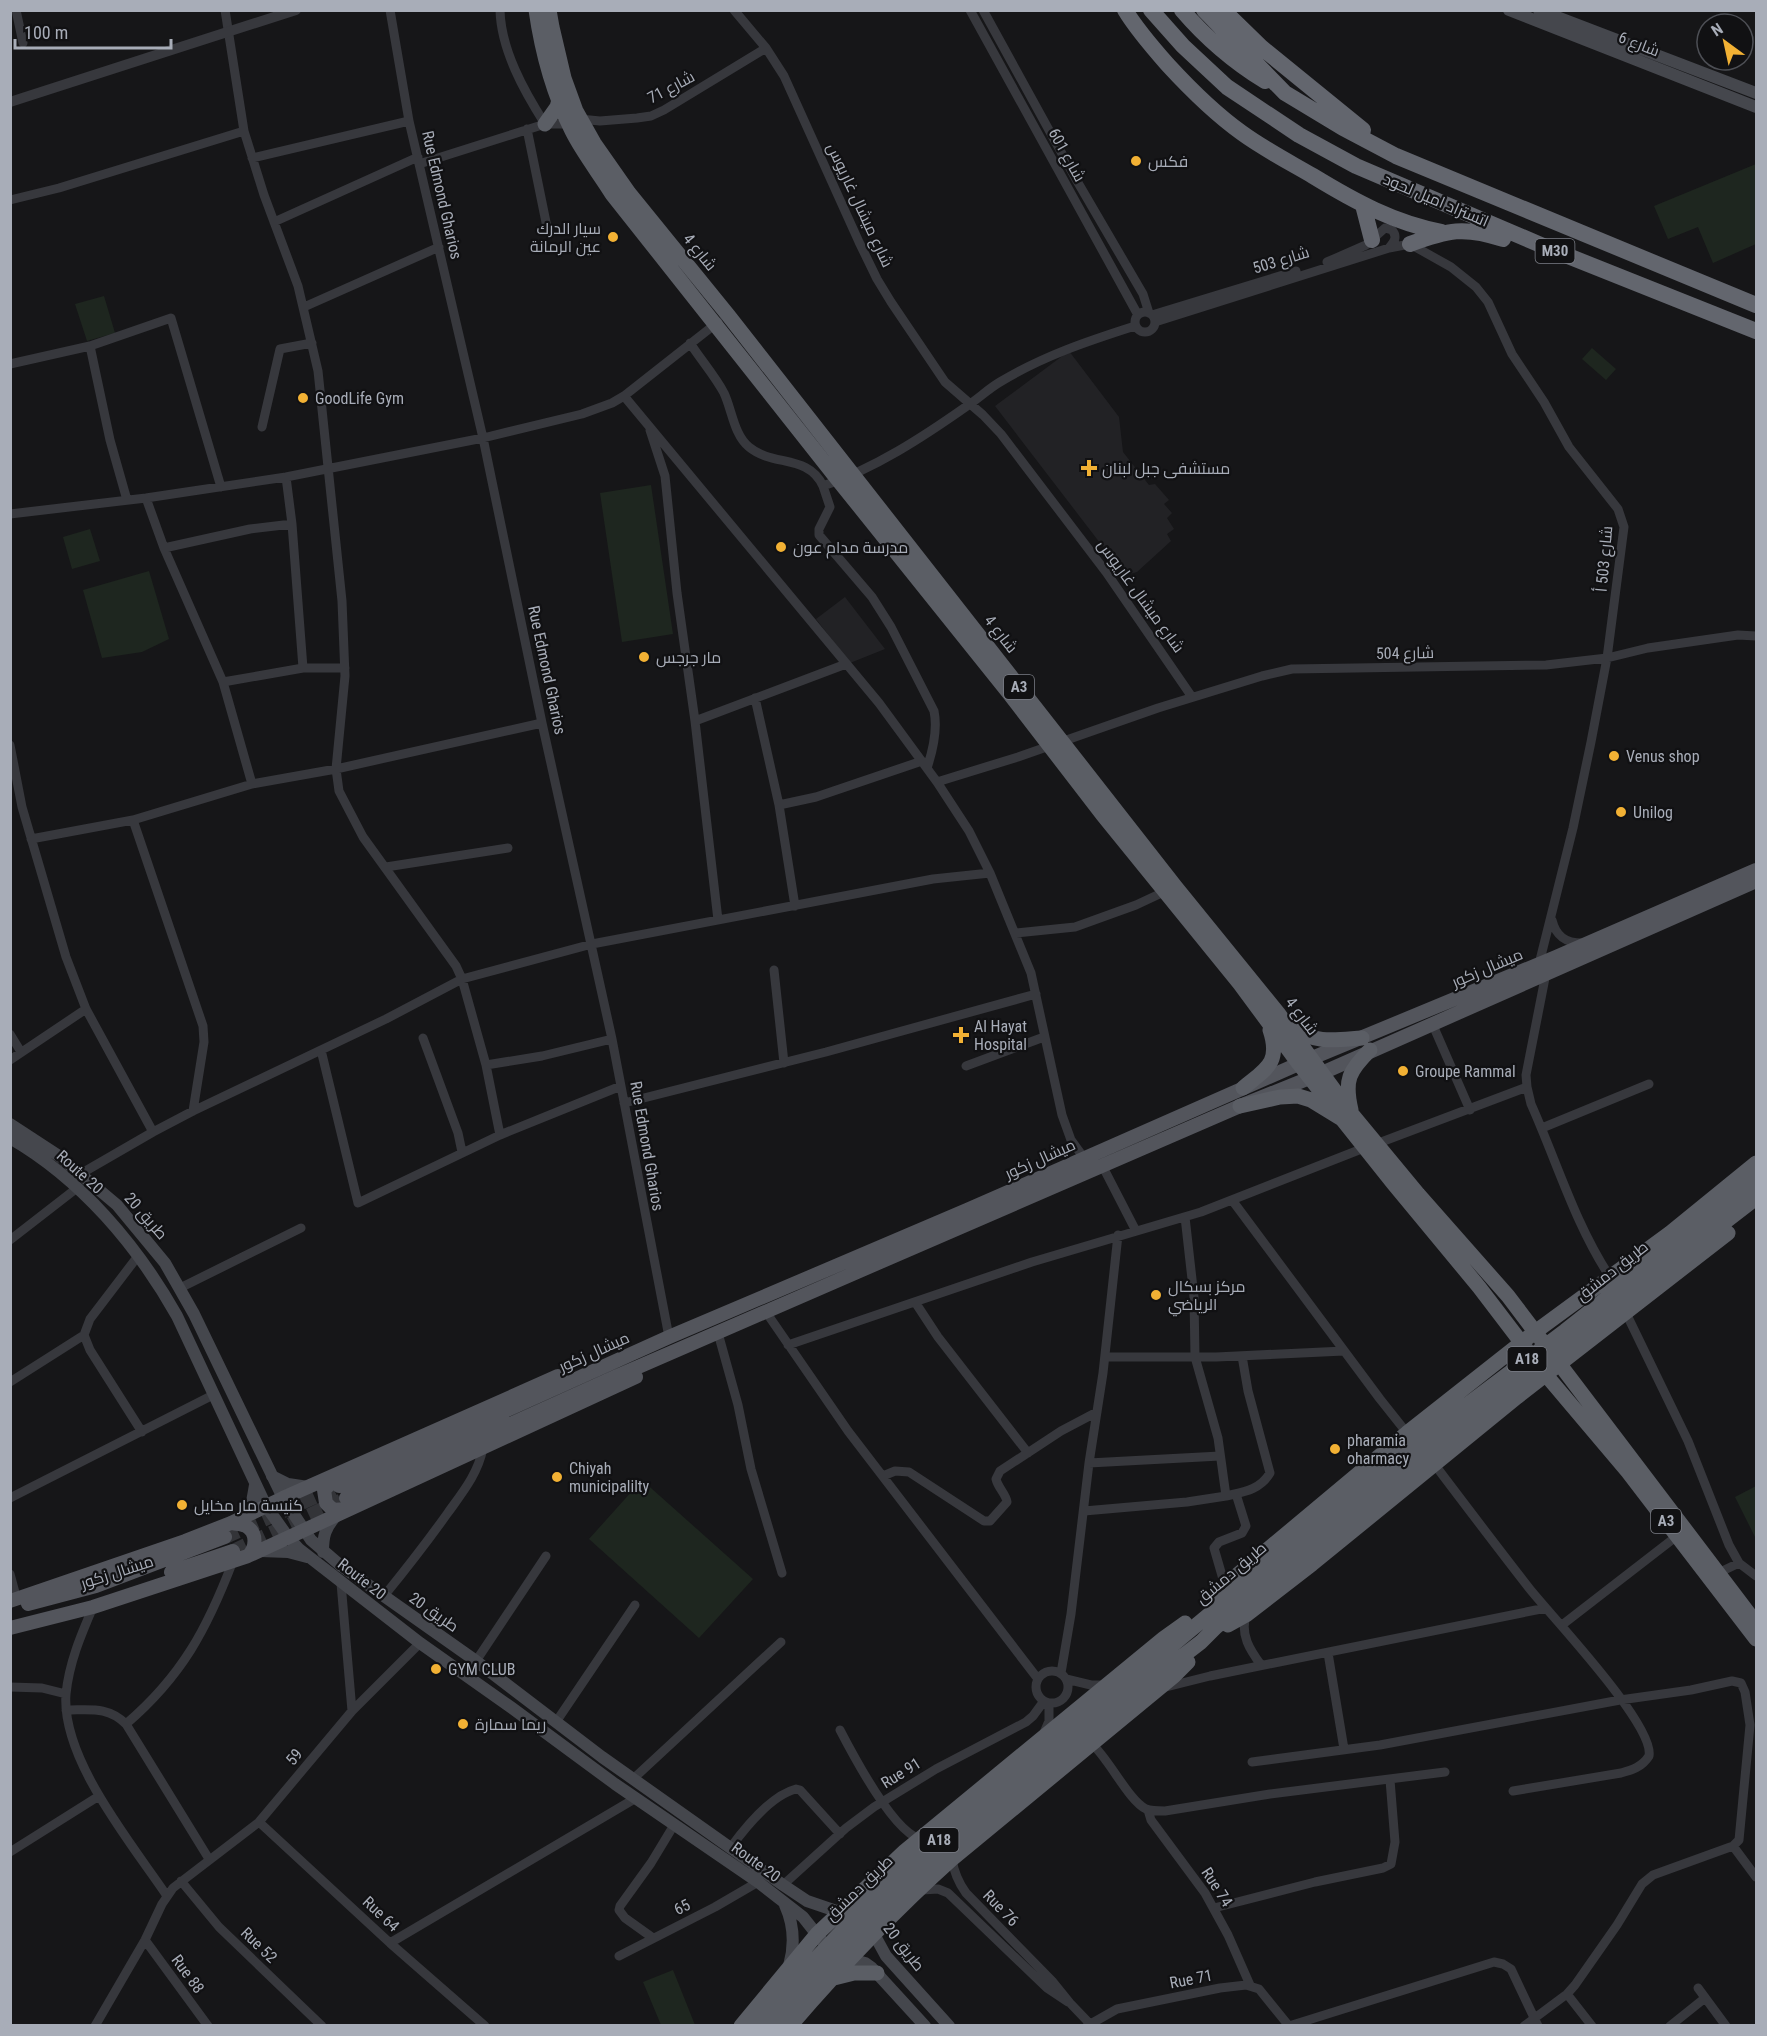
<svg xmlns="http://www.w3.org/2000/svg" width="1767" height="2036" viewBox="0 0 1767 2036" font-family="'Roboto Condensed',Cairo,sans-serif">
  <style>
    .built { fill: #222225 }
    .green { fill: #1e261f }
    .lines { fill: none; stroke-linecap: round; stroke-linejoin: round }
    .primary-tunnel { stroke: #333438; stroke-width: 14; stroke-dasharray: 14 7; stroke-linecap: butt }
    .minor { stroke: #37383d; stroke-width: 9 }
    .tertiary { stroke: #37383d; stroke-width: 10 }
    .secondary { stroke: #45474d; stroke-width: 12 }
    .primary { stroke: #53555c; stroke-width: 14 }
    .trunk { stroke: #5b5e65; stroke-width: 15 }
    .motorway { stroke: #63666e; stroke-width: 16 }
    .poi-dot { fill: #f2b134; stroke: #111113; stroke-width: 2 }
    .labels { text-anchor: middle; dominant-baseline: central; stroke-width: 4.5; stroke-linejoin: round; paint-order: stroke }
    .shield { fill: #111113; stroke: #7b7e86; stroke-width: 1.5 }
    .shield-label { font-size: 15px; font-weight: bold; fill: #a8adb8 }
    .street-label { font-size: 16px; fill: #a8adb8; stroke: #111113 }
    .poi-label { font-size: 16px; fill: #a8adb8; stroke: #111113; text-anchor: start }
  </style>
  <rect width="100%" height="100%" fill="#161618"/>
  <path class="built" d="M 1069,351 L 1119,417 L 1123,452 L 1149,485 L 1155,484 L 1169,500 L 1164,504 L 1172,513 L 1167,518 L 1174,529 L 1167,534 L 1171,541 L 1137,572 L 1130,574 L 1100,543 L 995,406 Z
    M 845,597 L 885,649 L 850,663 L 816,619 Z"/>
  <path class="green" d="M 1756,164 L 1756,244 L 1713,263 L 1698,227 L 1668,239 L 1654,206 Z
    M 104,296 L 115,333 L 87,341 L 75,304 Z
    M 1592,348 L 1616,369 L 1606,380 L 1582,359 Z
    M 651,485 L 673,634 L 622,642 L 600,493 Z
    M 90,529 L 100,561 L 72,569 L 63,537 Z
    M 149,571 L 169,639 L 142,652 L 102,658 L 83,590 Z
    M 642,1480 L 753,1579 L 699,1638 L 589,1539 Z
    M 1756,1486 L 1756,1539 L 1735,1497 Z
    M 673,1970 L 695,2025 L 661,2025 L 643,1982 Z"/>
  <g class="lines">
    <path class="primary-tunnel" d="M 225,1537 L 335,1488
      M 233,1551 L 346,1498"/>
    <path class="minor" d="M 16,10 L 23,43
      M 225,10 L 244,131 L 264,195 L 298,286 L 318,371 L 342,601 L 345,676 L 336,769 L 339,791 L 363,837 L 456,966 L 462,979 L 486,1065 L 500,1135 L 358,1203 L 321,1050
      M 390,10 L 409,121 L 483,438 L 542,723 L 612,1039 L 669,1337
      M 500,10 C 501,50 524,91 545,124
      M 734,10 L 766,48 L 784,76 L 859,242 L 877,279 L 891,302 L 945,382 L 983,415 L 1001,434 L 1106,572 L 1192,697
      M 970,10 L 1138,315
      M 983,10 L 1077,181 L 1143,294 L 1149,313
      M 527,129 L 548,232
      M 252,158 L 409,121
      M 419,164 L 545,124 L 569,124 L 580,119 L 600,121 L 637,118 L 651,116 L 664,110 L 766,48
      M 10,200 L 59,188 L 244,131
      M 274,222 L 418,157
      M 1327,262 L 1366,245 L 1385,228 L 1392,230 C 1398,237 1394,242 1389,248
      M 304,307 L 439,247
      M1135 322a10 10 0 1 1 20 0a10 10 0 1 1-20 0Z
      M 1152,315 L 1296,271
      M 1155,322 L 1389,248 L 1410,244 L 1451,267 L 1476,287 L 1488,302 L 1512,354 L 1544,402 L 1569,447 L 1618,509 L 1624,527 L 1607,658 L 1591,742 L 1573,828 L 1539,964
      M 690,343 C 701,360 715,376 724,393 C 732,410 734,435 749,447 C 773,467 808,454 823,486
      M 90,346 L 110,440 L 127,500
      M 10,364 L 90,346 L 171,318 L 221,487
      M 624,396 L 879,703 L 937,782 L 969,831 L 990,873 L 1031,973 L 1062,1115 L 1071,1140 L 1084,1158
      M 262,427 L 280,349 L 312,343
      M 650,430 L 665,476 L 677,593 L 695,721 L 718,920
      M 286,477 L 292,524
      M 146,498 L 164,548 L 223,682 L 252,784
      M 10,514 L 146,498 L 286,477 L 483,438 L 582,414 L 612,403 L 624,396 L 718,322
      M 164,548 L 250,529 L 292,524 L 303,668
      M 223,682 L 303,668 L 345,668
      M 755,698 L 779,805 L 795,906
      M 695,721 L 846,664
      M 10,745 L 22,807 L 66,957 L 86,1009 L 153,1132
      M 927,768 C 933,750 938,730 934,711 L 891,627 L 872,597 L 819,535 L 819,529 L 830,507 L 823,486 C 874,469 923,437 967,406 C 978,399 988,389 1000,382 C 1043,356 1088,341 1135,326
      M 937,782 L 1018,757 L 1158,708 L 1262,676 L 1292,669 L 1546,665 L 1607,658 L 1648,648 L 1738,635 L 1756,636
      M 779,805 L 816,797 L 922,761
      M 133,820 L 203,1026 L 204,1042 L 193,1111
      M 31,839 L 133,820 L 252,784 L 336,769 L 542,723
      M 386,867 L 508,848
      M 1552,920 C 1556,936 1565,943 1582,943
      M 1016,933 L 1075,927 L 1136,905 L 1168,890
      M 774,970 L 784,1063
      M 1546,973 L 1526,1075 L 1527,1087 L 1531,1104 C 1557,1162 1575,1224 1610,1277
      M 1432,1023 L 1470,1110
      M 10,1034 L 21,1052
      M 423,1038 L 458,1133 L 462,1152
      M 10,1060 L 86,1009
      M 486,1065 L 542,1056 L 612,1039
      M 966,1066 L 1044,1037
      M 624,1103 L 826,1052 L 1036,994
      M 1542,1128 L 1649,1084
      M 500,1135 L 621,1086
      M 1376,1144 L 1527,1087
      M 1103,1167 L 1136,1231
      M 82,1173 L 153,1132 L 193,1111 L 386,1019 L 462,979 L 592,944 L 933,879 L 990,873
      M 1232,1200 L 1380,1399 L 1407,1433
      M 10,1240 L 77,1188
      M 138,1256 L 90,1319 L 84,1335 L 90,1350 L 142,1432
      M 180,1288 L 301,1228
      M 915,1302 L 938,1337 L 1028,1453
      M 766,1312 L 848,1431 L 1038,1679
      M 1626,1313 L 1688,1441 L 1729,1545 L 1739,1563 L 1756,1576
      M 718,1333 L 738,1405 L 751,1469 L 782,1573
      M 788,1345 L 1032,1262 L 1201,1212 L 1364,1148
      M 1105,1357 L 1216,1357 L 1344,1351
      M 10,1382 L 84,1335
      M 1089,1463 L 1220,1456
      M 1435,1465 C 1466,1506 1497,1547 1529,1588 C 1551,1616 1655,1725 1649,1756 C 1642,1767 1632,1770 1621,1773 L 1513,1791
      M 883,1476 L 895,1471 L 909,1472 L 984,1521 L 990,1521 L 1007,1502 C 1006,1494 998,1488 996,1479 L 1000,1471 L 1061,1431 L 1097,1412
      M 1226,1496 C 1243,1492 1260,1490 1270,1473 L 1248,1391 L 1242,1356
      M 10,1498 L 213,1395
      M 1084,1511 L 1187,1502 L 1226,1496 L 1218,1438 L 1195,1357 L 1194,1297 L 1185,1217
      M 10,1574 L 17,1600
      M 1714,1575 L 1739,1563
      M 341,1583 L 352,1711
      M 1225,1586 L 1214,1548 L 1219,1542 L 1242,1533 L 1246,1526 L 1236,1494
      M 384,1596 C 406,1569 427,1542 447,1514 C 462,1493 478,1474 483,1448
      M 93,1607 C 81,1635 69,1663 66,1694 C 61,1759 132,1844 167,1896
      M 1246,1615 C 1240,1635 1250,1650 1261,1665
      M 1562,1625 L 1677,1536
      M 1328,1653 L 1344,1749
      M 476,1661 L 546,1556
      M1036 1687a16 16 0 1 1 32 0a16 16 0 1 1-32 0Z
      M 1061,1673 L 1071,1614 L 1089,1463 L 1103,1373 L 1118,1235
      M 1066,1679 L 1091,1685 L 1105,1685
      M 10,1687 L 42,1688 L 66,1694
      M 1166,1687 L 1210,1676 L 1546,1608
      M 66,1710 C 90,1710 108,1706 126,1724 L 209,1859
      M 556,1722 L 635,1605
      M 126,1724 C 182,1676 207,1629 233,1561
      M 840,1730 C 853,1755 893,1831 920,1839
      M 1043,1735 L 1049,1721 L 1049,1703
      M 1092,1744 C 1109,1759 1129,1801 1146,1809 C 1151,1811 1159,1811 1165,1811 L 1270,1794 L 1445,1772
      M 1252,1762 L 1380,1745 L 1620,1700 L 1691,1690 L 1732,1681 L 1741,1683 L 1745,1692 L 1750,1725 L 1739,1840 L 1733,1846 L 1653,1875 L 1642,1884 L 1617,1925 L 1575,1985 L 1567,1994 L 1524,2026
      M 633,1779 L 781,1642
      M 1148,1810 L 1151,1820 L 1205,1893 L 1228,1935 L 1250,1985
      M 259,1822 L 390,1943 L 485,2026
      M 1733,1846 L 1756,1877
      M 731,1847 C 745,1828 772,1795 796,1789 L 800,1790 L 840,1834
      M 10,1852 L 99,1796
      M 952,1859 C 954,1873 958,1882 966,1893 L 1053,1982 L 1070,2003 L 1092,2026
      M 181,1881 L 219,1927 L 322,2026
      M 783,1885 L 846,1828 L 874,1807 L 936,1769 L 1026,1722 L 1033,1716 L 1044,1701
      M 922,1890 L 938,1889 L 948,1893 L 1047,1988 L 1068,2002
      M 1214,1908 L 1315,1882 L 1383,1868 L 1391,1864 L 1395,1842 L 1390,1780
      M 653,1938 L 625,1918 L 619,1910 L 620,1906 L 651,1863 L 674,1825
      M 145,1940 L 208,2026
      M 390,1943 L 636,1798
      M 619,1956 L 715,1907 L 758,1882
      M 1698,1988 L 1726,2026
      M 1567,1994 L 1592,2026
      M 95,2026 L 145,1940 L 162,1904 L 173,1888 L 259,1822 L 352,1711 L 420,1643
      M 1087,2026 L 1117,2009 L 1220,1988 L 1246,1985 L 1259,1989 L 1289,2026
      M 1289,2026 L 1494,1962 L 1503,1964 L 1511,1969 L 1538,2026
      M 1670,2026 L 1705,1998"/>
    <path class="tertiary" d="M 10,102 L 296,10"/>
    <path class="secondary" d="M 1509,10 L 1756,107
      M 1539,10 L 1756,93
      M 10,1124 L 59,1156 L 117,1205 L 165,1263 L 194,1314 L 283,1498 L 311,1540 L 340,1565 L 476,1661 L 602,1757 L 783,1885 L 807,1901 L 848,1915
      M 10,1138 C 81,1179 137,1245 177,1316 L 266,1506 L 288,1537 L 299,1549 L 420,1643 L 512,1708 L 615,1784 L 758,1882 L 803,1917 L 822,1941
      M 272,1476 L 288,1484 L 308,1487
      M 245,1516 L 252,1502 L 255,1485
      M 261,1551 L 288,1552 L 307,1557
      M 323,1552 C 323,1536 325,1528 336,1516
      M 785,1905 C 794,1925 795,1945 789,1966
      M 869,1930 L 874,1934 L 886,1956 L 949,2026
      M 843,1957 L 865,1963 L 872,1968 L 925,2026"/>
    <path class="primary" d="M 335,1479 L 324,1490 L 326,1503 L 333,1510 L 346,1509
      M 339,1486 L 669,1337 L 967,1210 L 1312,1058 L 1556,957 L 1756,870
      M 346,1498 L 615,1377 L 1240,1106 L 1322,1073 L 1756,881
      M 231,1523 C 236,1524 242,1524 246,1526 C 258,1533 256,1548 248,1556
      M 171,1572 L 233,1551
      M 10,1601 L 185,1541 L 231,1523 L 283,1498 L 558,1376
      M 28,1604 L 96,1586 L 225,1537
      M 10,1628 L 93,1607 L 248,1556 L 636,1377"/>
    <path class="trunk" d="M 536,10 C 542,52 553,93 572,131 C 583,153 599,173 612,194 L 839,481 L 1009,693 L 1102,814 L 1240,984 L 1299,1064 L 1342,1119
      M 549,10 L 552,27 L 564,78 L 576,111 L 594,143 L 629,193 L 728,315 L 1175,886 L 1278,1013 L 1351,1113 L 1418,1194 L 1508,1296 L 1756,1623
      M 545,124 L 557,107 L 559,100
      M 1293,1028 C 1317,1044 1334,1040 1362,1038
      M 1243,1088 C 1266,1069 1281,1063 1270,1030
      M 1240,1106 L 1280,1097 L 1298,1096 L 1311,1100 L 1342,1119 L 1393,1183 L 1479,1287 L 1546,1375 L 1628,1472 L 1756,1639
      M 1351,1110 C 1344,1080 1349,1071 1370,1050
      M 1212,1611 L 1219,1593 L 1236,1576 L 1407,1433 L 1535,1332 L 1670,1233 L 1756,1163
      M 1228,1625 L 1246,1615 L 1312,1564 L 1517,1397 L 1728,1233
      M 830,1979 L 854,1973 L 877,1973
      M 741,2026 L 817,1934 L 905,1851 L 1164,1638 L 1185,1623
      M 756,2026 C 809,1963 865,1905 926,1850 L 1300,1539 L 1435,1429 L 1565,1331 L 1756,1180
      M 772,2026 L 861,1928 L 912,1880 L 1149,1682 L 1201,1642 L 1216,1627 L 1306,1552 L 1448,1436 L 1756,1198
      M 790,2026 C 841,1967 894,1911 952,1859 L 1174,1676 L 1188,1662"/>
    <path class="motorway" d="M 1125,10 C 1137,30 1153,48 1168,65 C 1191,90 1214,113 1242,133 C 1264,149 1289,162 1313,176 C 1354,201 1394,223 1442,232
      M 1151,10 L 1183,46 L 1227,87 L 1299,135 L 1356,166 L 1548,248 L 1756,331
      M 1182,10 C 1206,38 1234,62 1265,81
      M 1204,10 L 1285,93 L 1343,128 L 1396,156 L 1756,305
      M 1223,10 L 1261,47 L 1363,130
      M 1363,205 L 1372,240
      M 1410,244 C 1448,230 1464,226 1503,239"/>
  </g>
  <g class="poi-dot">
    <circle cx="1136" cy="161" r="6"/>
    <circle cx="613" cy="237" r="6"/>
    <circle cx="303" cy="398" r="6"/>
    <path d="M1086 459h6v6h6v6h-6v6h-6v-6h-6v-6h6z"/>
    <circle cx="781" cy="547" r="6"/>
    <circle cx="644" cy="657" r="6"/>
    <circle cx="1614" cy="756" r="6"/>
    <circle cx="1621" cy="812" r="6"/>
    <path d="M958 1026h6v6h6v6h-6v6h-6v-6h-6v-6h6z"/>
    <circle cx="1403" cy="1071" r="6"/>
    <circle cx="1156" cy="1295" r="6"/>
    <circle cx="1335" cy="1449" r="6"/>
    <circle cx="557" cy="1477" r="6"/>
    <circle cx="182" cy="1505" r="6"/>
    <circle cx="436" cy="1669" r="6"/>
    <circle cx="463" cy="1724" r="6"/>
  </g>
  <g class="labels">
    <g class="shield">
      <rect x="1535.5" y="239" width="39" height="24" rx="4.5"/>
      <rect x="1004" y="675" width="30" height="24" rx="4.5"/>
      <rect x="1507.5" y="1347" width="39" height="24" rx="4.5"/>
      <rect x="1651" y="1509" width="30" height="24" rx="4.5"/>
      <rect x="919.5" y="1828" width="39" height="24" rx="4.5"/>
    </g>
    <g class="shield-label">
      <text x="1555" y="251">M30</text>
      <text x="1019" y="687">A3</text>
      <text x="1527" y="1359">A18</text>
      <text x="1666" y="1521">A3</text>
      <text x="939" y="1840">A18</text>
    </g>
    <g class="street-label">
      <text transform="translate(1639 44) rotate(21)">شارع 6</text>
      <text transform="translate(671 87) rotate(-28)">شارع 71</text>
      <text transform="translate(1067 155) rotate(61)">شارع 601</text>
      <text transform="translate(442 195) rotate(77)">Rue Edmond Gharios</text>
      <text transform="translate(1436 200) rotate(23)">اتستراد اميل لحود</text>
      <text transform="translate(860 205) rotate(65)">شارع ميشال غاريوس</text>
      <text transform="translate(700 252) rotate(51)">شارع 4</text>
      <text transform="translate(1281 260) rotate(-17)">شارع 503</text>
      <text transform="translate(1604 559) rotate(-85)">شارع 503 أ</text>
      <text transform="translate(1141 596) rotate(54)">شارع ميشال غاريوس</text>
      <text transform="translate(1001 634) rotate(52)">شارع 4</text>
      <text transform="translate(1405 653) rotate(-1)">شارع 504</text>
      <text transform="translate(547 670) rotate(78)">Rue Edmond Gharios</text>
      <text transform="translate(1487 968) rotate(-23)">ميشال زكور</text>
      <text transform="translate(1302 1016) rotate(53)">شارع 4</text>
      <text transform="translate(647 1146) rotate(80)">Rue Edmond Gharios</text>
      <text transform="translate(1040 1159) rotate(-24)">ميشال زكور</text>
      <text transform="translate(80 1172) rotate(42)">Route 20</text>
      <text transform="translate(146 1216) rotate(49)">طريق 20</text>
      <text transform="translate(1612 1271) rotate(-38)">طريق دمشق</text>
      <text transform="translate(594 1352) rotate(-24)">ميشال زكور</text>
      <text transform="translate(117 1572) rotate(-18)">ميشال زكور</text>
      <text transform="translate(1231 1573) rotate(-40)">طريق دمشق</text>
      <text transform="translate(362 1579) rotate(38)">Route 20</text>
      <text transform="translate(434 1612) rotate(35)">طريق 20</text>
      <text transform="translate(294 1757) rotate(-50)">59</text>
      <text transform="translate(901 1773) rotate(-32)">Rue 91</text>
      <text transform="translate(756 1862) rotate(36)">Route 20</text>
      <text transform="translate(1217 1887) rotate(57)">Rue 74</text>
      <text transform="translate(859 1888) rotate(-44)">طريق دمشق</text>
      <text transform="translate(682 1907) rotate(-27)">65</text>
      <text transform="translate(1001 1908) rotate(46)">Rue 76</text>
      <text transform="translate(381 1914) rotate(43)">Rue 64</text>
      <text transform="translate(259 1945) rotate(44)">Rue 52</text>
      <text transform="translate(904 1947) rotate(52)">طريق 20</text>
      <text transform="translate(188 1974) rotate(54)">Rue 88</text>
      <text transform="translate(1191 1979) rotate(-11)">Rue 71</text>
    </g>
    <g class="poi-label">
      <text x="1148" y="161">فكس</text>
      <text x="601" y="228" text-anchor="end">سيار الدرك<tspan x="601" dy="18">عين الرمانة</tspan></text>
      <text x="315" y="398">GoodLife Gym</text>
      <text x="1102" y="468">مستشفى جبل لبنان</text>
      <text x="793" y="547">مدرسة مدام عون</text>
      <text x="656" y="657">مار جرجس</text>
      <text x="1626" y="756">Venus shop</text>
      <text x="1633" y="812">Unilog</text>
      <text x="974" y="1026">Al Hayat<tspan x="974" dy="18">Hospital</tspan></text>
      <text x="1415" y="1071">Groupe Rammal</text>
      <text x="1168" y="1286">مركز بسكال<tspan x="1168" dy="18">الرياضي</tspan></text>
      <text x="1347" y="1440">pharamia<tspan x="1347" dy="18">oharmacy</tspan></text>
      <text x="569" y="1468">Chiyah<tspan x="569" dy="18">municipalilty</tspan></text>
      <text x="194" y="1505">كنيسة مار مخايل</text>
      <text x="448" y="1669">GYM CLUB</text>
      <text x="475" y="1724">ريما سمارة</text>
    </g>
  </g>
  <rect width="1767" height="2036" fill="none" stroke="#a8adb8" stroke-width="24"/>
  <g transform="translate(1725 42) rotate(327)"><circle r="28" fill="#111113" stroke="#4d4f55" stroke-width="1.5"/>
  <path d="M0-4.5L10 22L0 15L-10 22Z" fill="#f2b134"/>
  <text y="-9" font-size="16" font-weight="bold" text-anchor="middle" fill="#a8adb8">N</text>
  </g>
  <path d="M15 39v9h156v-9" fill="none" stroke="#a8adb8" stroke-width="3"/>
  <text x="24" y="39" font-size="18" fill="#a8adb8" stroke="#111113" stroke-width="4.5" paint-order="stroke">100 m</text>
</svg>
